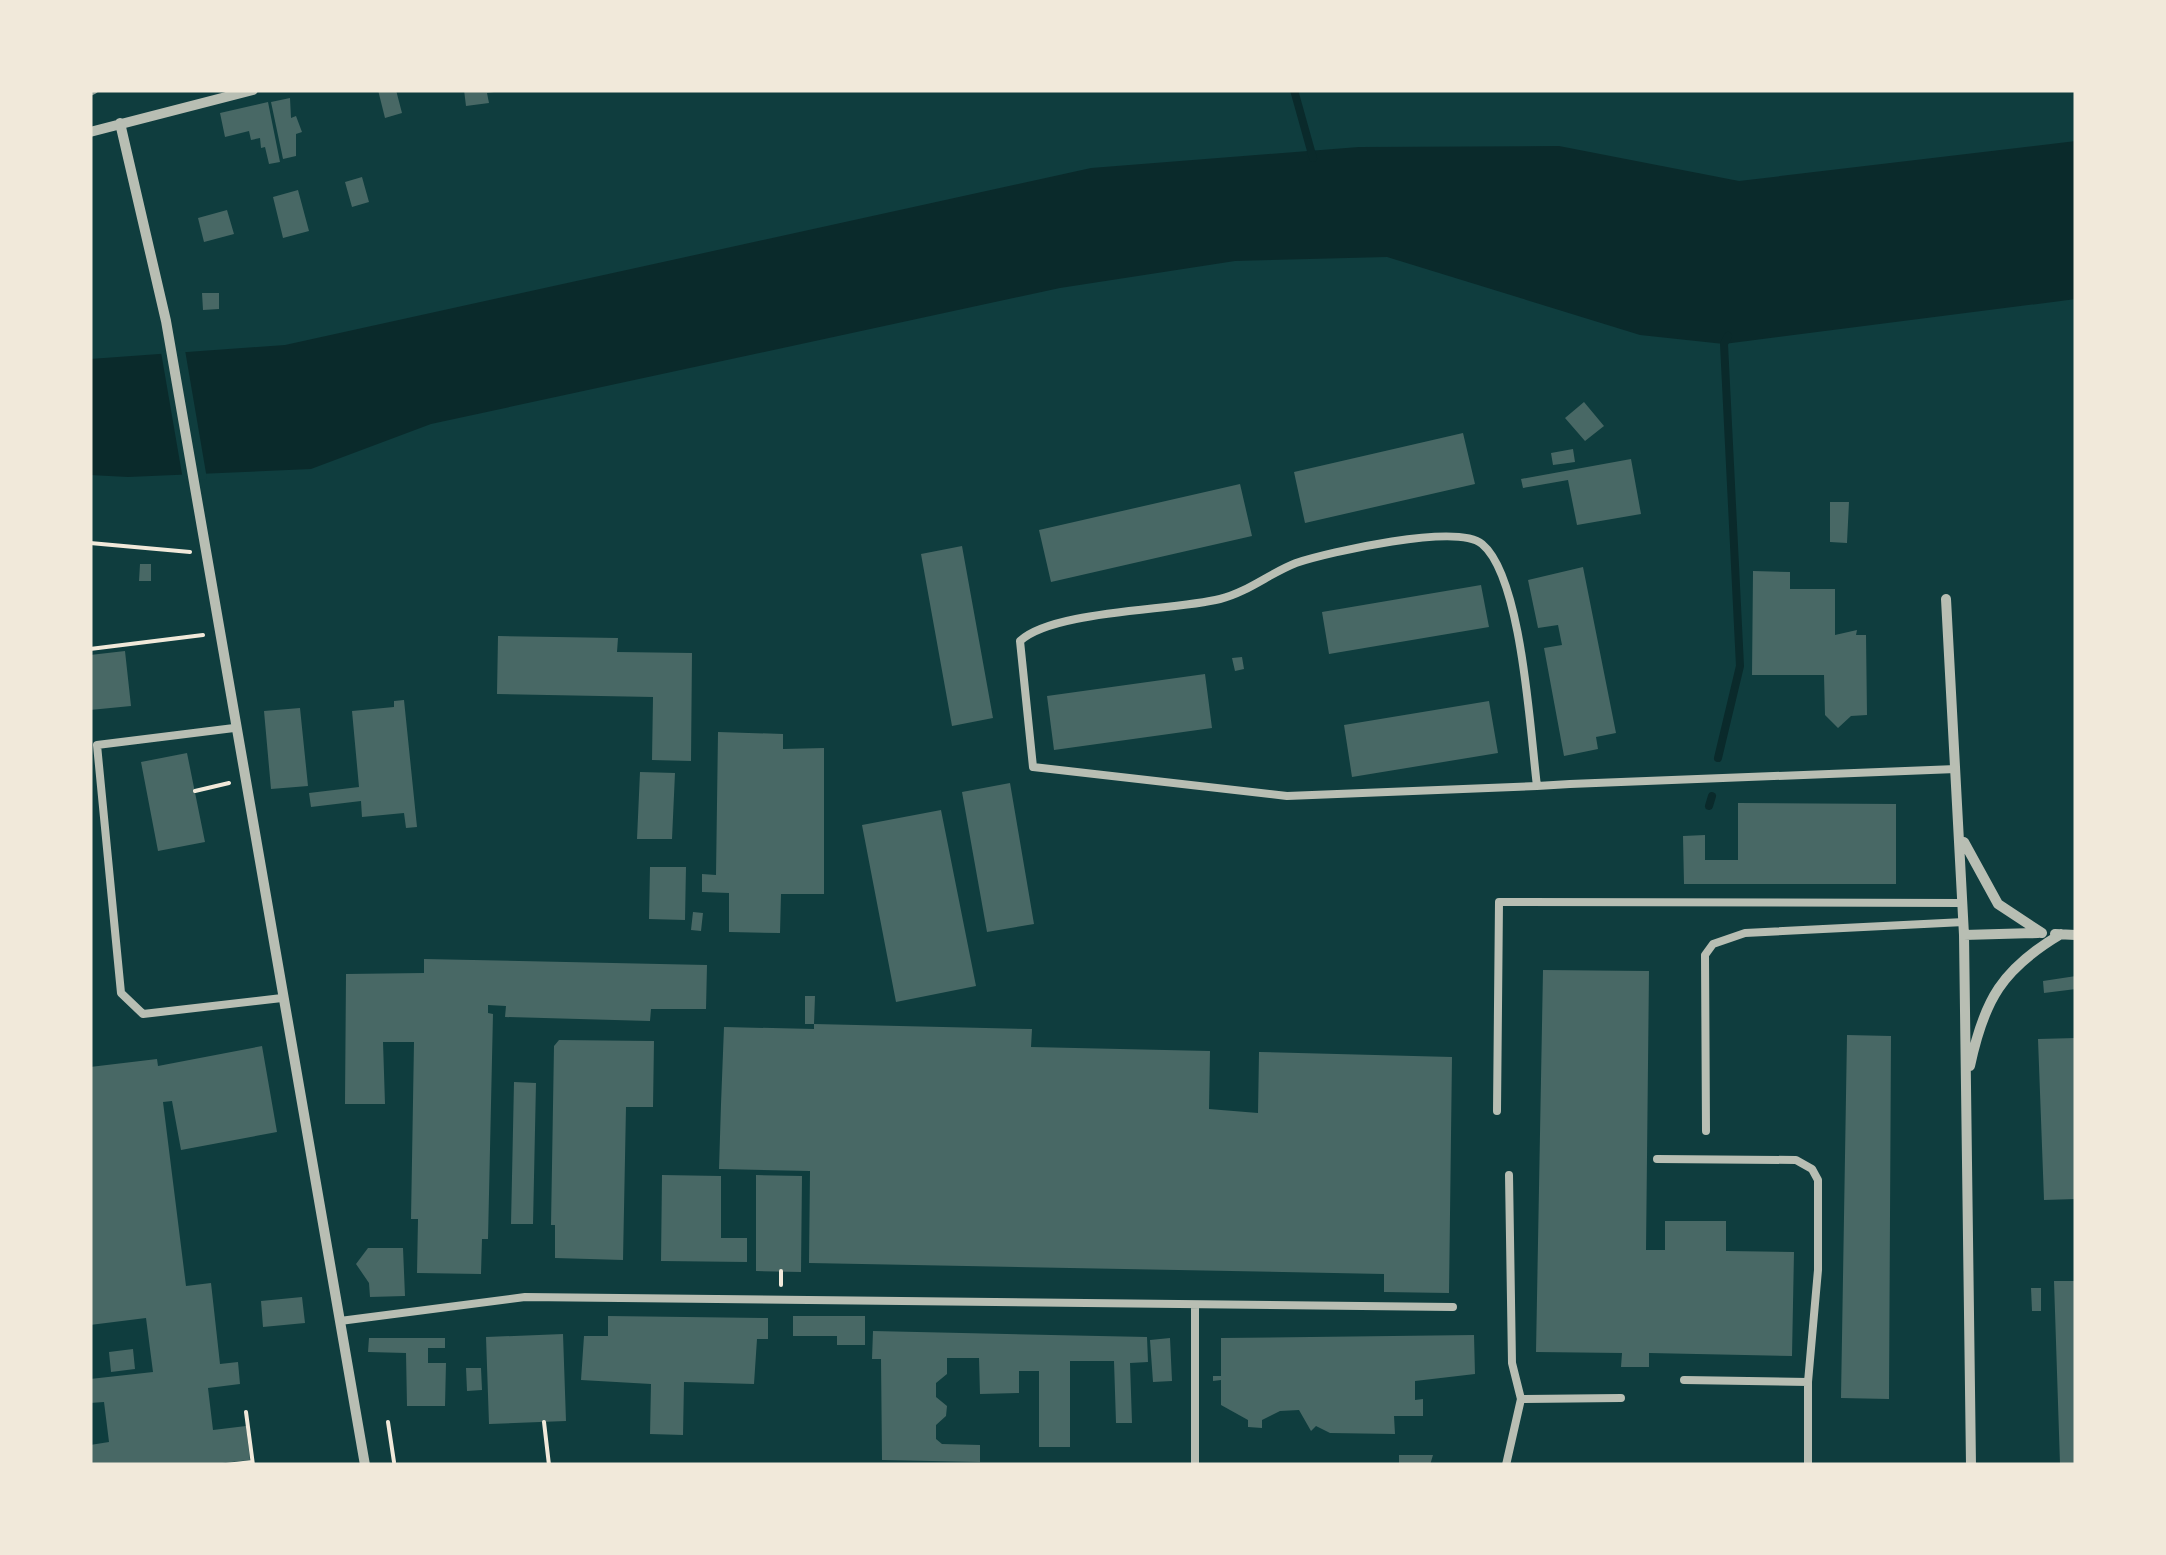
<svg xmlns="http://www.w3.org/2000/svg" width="2166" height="1555" viewBox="0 0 2166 1555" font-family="Lora,serif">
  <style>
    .water { fill: #0a2a2b }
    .pier { fill: #0f3d3e }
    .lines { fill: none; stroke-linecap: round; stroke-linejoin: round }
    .stream { stroke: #0a2a2b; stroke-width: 8 }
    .building { fill: #486865 }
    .path { stroke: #f1e9da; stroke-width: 4 }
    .service { stroke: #b8beb3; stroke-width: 8 }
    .minor { stroke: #b8beb3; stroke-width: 10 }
    .rail { stroke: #97a49c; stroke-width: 8 }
  </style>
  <rect width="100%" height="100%" fill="#0f3d3e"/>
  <path class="water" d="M 2076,141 L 2076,299 L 1724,344 L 1640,335 L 1387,257 L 1235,261 L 1060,288 L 431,424 L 311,469 L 128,477 L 90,475 L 90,359 L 285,345 L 1091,168 L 1359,147 L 1559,146 L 1739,181 Z"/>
  <path class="pier" d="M 185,350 L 207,479 L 183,480 L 161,352 Z"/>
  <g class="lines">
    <path class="stream" d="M 1294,90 L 1313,158
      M 1718,758 L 1740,666 L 1724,344 L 1728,336
      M 1709,806 L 1712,796"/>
  </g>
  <path class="building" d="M 378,90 L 396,90 L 402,113 L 385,118 Z
    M 464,90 L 494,90 L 494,92 L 487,93 L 489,103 L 466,106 Z
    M 290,98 L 291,118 L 296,116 L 302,132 L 296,134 L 296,156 L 283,159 L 271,102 Z
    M 268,102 L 280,162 L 269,164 L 265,147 L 261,148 L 260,138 L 251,140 L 249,131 L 225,137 L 220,113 Z
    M 362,177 L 369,202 L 352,207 L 345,182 Z
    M 298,190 L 309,231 L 283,238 L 273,197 Z
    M 227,210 L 234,234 L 204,242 L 198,218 Z
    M 202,293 L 219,293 L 219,309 L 203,310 Z
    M 1584,402 L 1604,426 L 1585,441 L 1565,418 Z
    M 1463,433 L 1475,484 L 1305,523 L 1294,472 Z
    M 1573,449 L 1575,462 L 1553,465 L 1551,453 Z
    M 1631,459 L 1641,514 L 1577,525 L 1568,480 L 1523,488 L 1521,479 Z
    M 1240,484 L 1252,536 L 1051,582 L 1039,530 Z
    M 1830,502 L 1849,502 L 1847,543 L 1830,542 Z
    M 962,546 L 993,718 L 952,726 L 921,554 Z
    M 140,564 L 151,564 L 151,581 L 139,581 Z
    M 1583,567 L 1616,733 L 1596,737 L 1598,749 L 1564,756 L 1544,648 L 1562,645 L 1558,625 L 1538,628 L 1528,580 Z
    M 1753,571 L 1790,572 L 1790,589 L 1835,589 L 1835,635 L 1857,630 L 1856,635 L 1866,635 L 1867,715 L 1851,716 L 1838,728 L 1825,715 L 1824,675 L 1752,675 Z
    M 1481,585 L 1489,627 L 1329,654 L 1322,612 Z
    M 498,636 L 618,638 L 617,652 L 692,653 L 691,761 L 652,760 L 653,697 L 497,694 Z
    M 125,651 L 131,706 L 90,710 L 90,655 Z
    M 1242,657 L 1244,669 L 1235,671 L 1232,658 Z
    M 1205,674 L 1212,728 L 1054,750 L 1047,696 Z
    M 404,700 L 417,827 L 406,828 L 404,813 L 362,817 L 361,801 L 311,807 L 309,793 L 359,787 L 352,711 L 394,707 L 394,701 Z
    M 1489,701 L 1498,753 L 1352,777 L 1344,725 Z
    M 300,708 L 308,786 L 271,789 L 264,711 Z
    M 718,732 L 783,734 L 783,749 L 824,748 L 824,894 L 781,894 L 780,933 L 729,932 L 729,893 L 702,892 L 702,874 L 716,875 Z
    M 187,753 L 205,842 L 158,851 L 141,762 Z
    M 640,772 L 675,773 L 672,839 L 637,839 Z
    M 1010,783 L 1034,924 L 987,932 L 962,792 Z
    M 1738,803 L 1896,804 L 1896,884 L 1684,884 L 1683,836 L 1705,835 L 1705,860 L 1738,860 Z
    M 941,810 L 976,986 L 896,1002 L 862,825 Z
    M 650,867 L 686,867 L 685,920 L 649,919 Z
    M 693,912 L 703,913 L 701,931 L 691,930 Z
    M 424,959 L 707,965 L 706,1009 L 651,1009 L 650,1021 L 505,1017 L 506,1006 L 488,1005 L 488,1013 L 493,1014 L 488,1239 L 482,1239 L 481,1274 L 417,1273 L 418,1219 L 411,1219 L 414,1042 L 383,1042 L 385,1104 L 345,1104 L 346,974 L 424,973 Z
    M 1543,970 L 1649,971 L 1646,1250 L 1665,1250 L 1665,1221 L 1726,1221 L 1726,1251 L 1794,1252 L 1792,1356 L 1649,1353 L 1649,1367 L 1621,1367 L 1622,1353 L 1536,1352 Z
    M 2076,976 L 2076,989 L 2044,993 L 2043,981 Z
    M 805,996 L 815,996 L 814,1024 L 805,1024 Z
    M 814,1024 L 1032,1029 L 1031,1047 L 1210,1051 L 1209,1109 L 1258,1113 L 1259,1052 L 1452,1057 L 1449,1293 L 1384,1292 L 1384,1274 L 809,1263 L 810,1171 L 719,1169 L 721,1104 L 724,1027 L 814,1029 Z
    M 1847,1035 L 1891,1036 L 1889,1399 L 1841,1398 Z
    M 2076,1038 L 2076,1199 L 2044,1200 L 2038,1039 Z
    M 559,1040 L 654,1041 L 653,1107 L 626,1107 L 623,1260 L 555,1258 L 555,1225 L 551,1225 L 554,1046 Z
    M 262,1046 L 277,1132 L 181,1150 L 172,1101 L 163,1102 L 186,1286 L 211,1283 L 220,1364 L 238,1362 L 240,1384 L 208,1388 L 213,1430 L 246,1426 L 250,1460 L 204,1465 L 90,1465 L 90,1445 L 109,1442 L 104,1402 L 90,1403 L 90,1379 L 153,1372 L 146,1318 L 90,1325 L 90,1067 L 157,1059 L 158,1066 Z
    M 514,1082 L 536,1083 L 533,1224 L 511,1224 Z
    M 662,1175 L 721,1176 L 721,1238 L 747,1238 L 747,1262 L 661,1261 Z
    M 756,1175 L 802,1176 L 801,1272 L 756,1271 Z
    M 368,1248 L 403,1248 L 405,1296 L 370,1297 L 369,1283 L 356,1264 Z
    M 2054,1281 L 2076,1281 L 2076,1465 L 2060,1464 Z
    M 2031,1288 L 2041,1288 L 2041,1311 L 2032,1311 Z
    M 302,1297 L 305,1323 L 263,1327 L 261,1301 Z
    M 608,1316 L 768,1318 L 768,1339 L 757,1339 L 754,1384 L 684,1382 L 683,1435 L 650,1434 L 651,1384 L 581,1380 L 584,1336 L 608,1336 Z
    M 793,1316 L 865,1316 L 865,1345 L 837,1345 L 837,1336 L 793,1336 Z
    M 873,1331 L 1147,1337 L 1148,1362 L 1130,1363 L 1132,1423 L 1116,1423 L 1114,1361 L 1070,1361 L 1070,1447 L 1039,1447 L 1039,1371 L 1019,1371 L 1019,1393 L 980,1394 L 979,1358 L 947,1358 L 947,1374 L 936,1383 L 936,1397 L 947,1406 L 946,1416 L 936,1425 L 936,1439 L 942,1444 L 980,1445 L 980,1462 L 882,1460 L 881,1359 L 872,1359 Z
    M 563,1334 L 566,1421 L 489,1424 L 486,1337 Z
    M 1474,1335 L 1475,1374 L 1415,1381 L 1415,1400 L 1423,1399 L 1423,1416 L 1394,1416 L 1395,1434 L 1330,1433 L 1316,1426 L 1311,1431 L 1299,1410 L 1280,1411 L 1262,1420 L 1262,1428 L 1248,1427 L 1248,1420 L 1221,1405 L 1221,1380 L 1213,1381 L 1213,1376 L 1221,1376 L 1221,1338 Z
    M 369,1338 L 445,1338 L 445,1348 L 428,1348 L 428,1363 L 446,1363 L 445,1406 L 407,1406 L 406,1353 L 368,1352 Z
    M 1170,1338 L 1172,1381 L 1153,1382 L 1150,1340 Z
    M 133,1349 L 135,1369 L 111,1372 L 109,1352 Z
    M 466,1368 L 481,1368 L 482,1390 L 467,1391 Z
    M 1399,1455 L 1433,1455 L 1430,1465 L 1399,1465 Z"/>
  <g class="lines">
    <path class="path" d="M 90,543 L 190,552
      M 90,649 L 203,635
      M 195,791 L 229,783
      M 781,1271 L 781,1285
      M 246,1412 L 253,1465
      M 388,1422 L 394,1462
      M 544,1422 L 549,1465
      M 226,1465 L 252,1462"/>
    <path class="service" d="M 234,728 L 97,745 L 121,993 L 143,1014 L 282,998
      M 1537,786 C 1530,731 1522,577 1482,544 C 1457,523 1329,552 1296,563 C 1270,573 1248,592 1220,599 C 1172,611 1053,610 1020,641 L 1033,767 L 1287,796 L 1537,786 L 1570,784 L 1956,769
      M 1497,1111 L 1499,902 L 1963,903
      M 1706,1131 L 1705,955 L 1713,944 L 1745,933 L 1964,922
      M 1657,1159 L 1796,1160 L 1812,1169 L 1818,1180 L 1818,1270 L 1808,1382
      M 1509,1175 L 1512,1363 L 1521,1399
      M 1195,1305 L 1195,1465
      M 340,1321 L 525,1297 L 1453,1307
      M 1684,1380 L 1808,1382 L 1808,1465
      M 1506,1465 L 1521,1399 L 1621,1398"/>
    <path class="minor" d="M 120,123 L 166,321 L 365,1465
      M 90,132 L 253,90
      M 1946,599 L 1964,935 L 1971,1465
      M 1964,842 L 1998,904 L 2042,933
      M 2055,934 L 2076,935
      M 1964,935 L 2038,933
      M 1970,1066 C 1984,1000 2002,969 2061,934"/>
    <path class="rail" d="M 90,92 L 94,90"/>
  </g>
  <rect width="2166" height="1555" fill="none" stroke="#f1e9da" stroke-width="185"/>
</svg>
